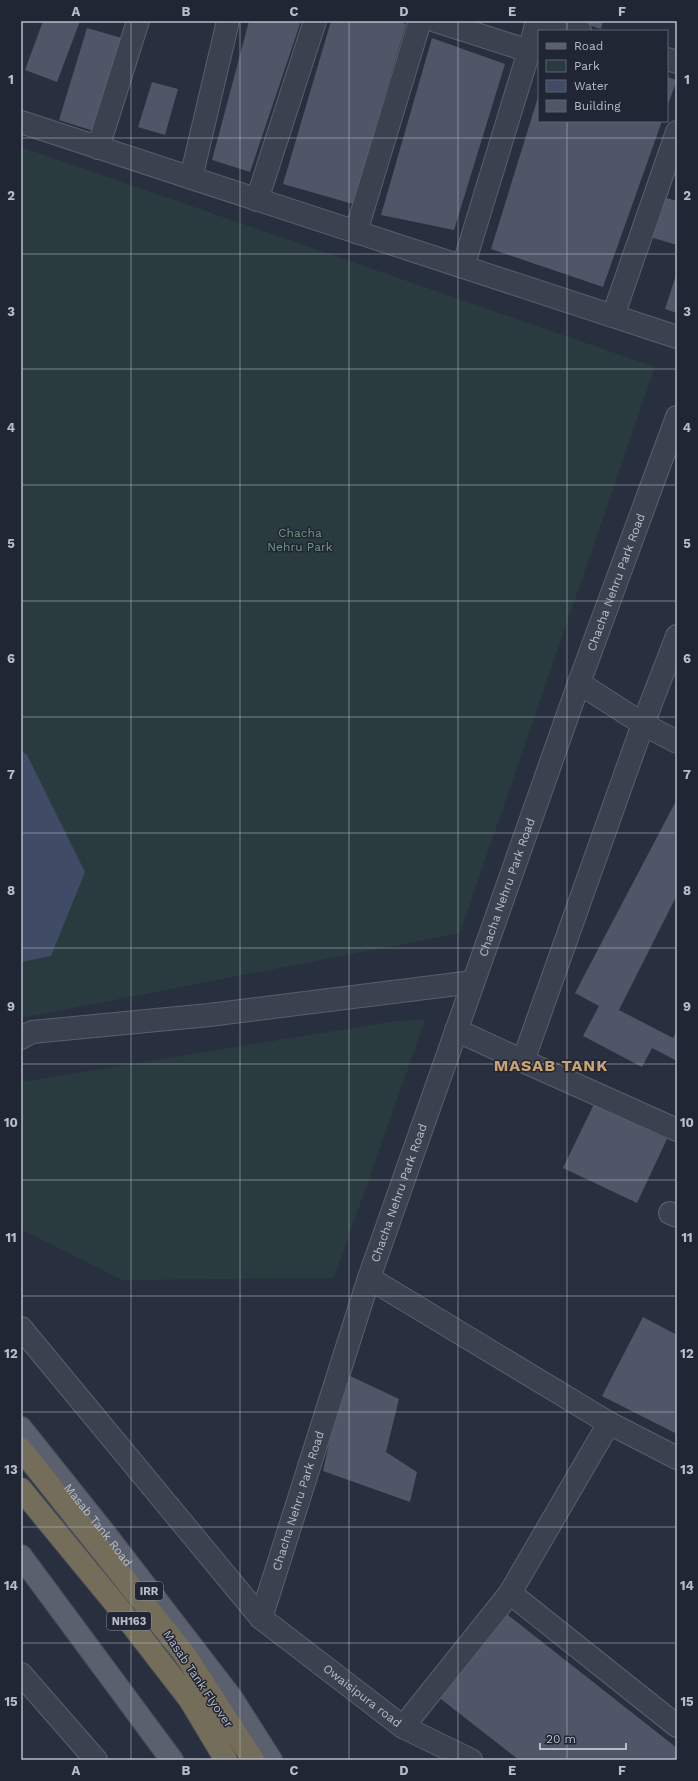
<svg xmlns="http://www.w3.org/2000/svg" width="698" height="1781" viewBox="0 0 698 1781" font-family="'Work Sans',sans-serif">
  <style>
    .green { fill: #2a3b40 }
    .water { fill: #404b66 }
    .building { fill: #4f5667 }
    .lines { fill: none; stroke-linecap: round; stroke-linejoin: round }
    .minor-casing { stroke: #5a5f6c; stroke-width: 24 }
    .major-casing { stroke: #454a58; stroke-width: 24 }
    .highway-casing { stroke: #474c59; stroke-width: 24 }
    .minor { stroke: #3c414f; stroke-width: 22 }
    .major { stroke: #5a606e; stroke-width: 22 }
    .highway { stroke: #746d5a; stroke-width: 22 }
    .grid { fill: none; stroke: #b8bdc9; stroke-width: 1; stroke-opacity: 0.55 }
    .labels { text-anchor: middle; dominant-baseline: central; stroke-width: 3; stroke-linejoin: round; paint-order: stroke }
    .shield { fill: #212634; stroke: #8b909c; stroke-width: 1 }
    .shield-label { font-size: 11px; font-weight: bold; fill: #b8bdc9 }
    .park-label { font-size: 12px; fill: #72987f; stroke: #212634 }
    .street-label { font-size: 12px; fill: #b8bdc9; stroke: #212634 }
    .district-label { font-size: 16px; font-weight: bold; letter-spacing: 1px; fill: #cca370; stroke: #212634 }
    .neatline { fill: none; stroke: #b8bdc9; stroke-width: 1.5 }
    .grid-label { font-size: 13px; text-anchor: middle; font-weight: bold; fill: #b8bdc9 }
  </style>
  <rect width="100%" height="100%" fill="#282f3f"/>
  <path class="green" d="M 21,147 L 655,367 L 460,933 L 21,1018 Z
    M 425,1020 L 334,1278 L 122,1280 L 21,1229 L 21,1082 L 395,1021 Z"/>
  <path class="water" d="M 21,751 L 27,755 L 85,872 L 51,956 L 21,962 Z"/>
  <path class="building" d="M 43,21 L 80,21 L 57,82 L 25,70 Z
    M 249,21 L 301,21 L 250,172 L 212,160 Z
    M 331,21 L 399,21 L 406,24 L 353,204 L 283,184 Z
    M 576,21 L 603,21 L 601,29 Z
    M 87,28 L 129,40 L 100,133 L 59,120 Z
    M 432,38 L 505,64 L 454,230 L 381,215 Z
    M 667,77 L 677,80 L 667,107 Z
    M 152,82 L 178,89 L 165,135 L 138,127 Z
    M 539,94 L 539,121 L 662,121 L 603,287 L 491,249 Z
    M 663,197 L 677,201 L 677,245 L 650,237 Z
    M 677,272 L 677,313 L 665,309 Z
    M 677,799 L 677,895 L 619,1010 L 673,1038 L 677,1030 L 677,1061 L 652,1048 L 642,1067 L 583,1036 L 599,1006 L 575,993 Z
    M 594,1104 L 667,1139 L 637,1203 L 563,1168 Z
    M 643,1317 L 677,1335 L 677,1434 L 602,1396 Z
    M 344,1373 L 399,1399 L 386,1452 L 417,1472 L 410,1502 L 323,1471 Z
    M 503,1611 L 677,1748 L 677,1760 L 519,1760 L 437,1696 Z"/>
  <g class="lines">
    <g class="minor-casing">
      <g id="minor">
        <path d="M 436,21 L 529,51 L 463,267"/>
        <path d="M 549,21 L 580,31"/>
        <path d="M 529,51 L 537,21"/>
        <path d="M 667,59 L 677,62"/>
        <path d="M 21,122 L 677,337"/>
        <path d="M 98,148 L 138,21"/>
        <path d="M 191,178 L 228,21"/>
        <path d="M 257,200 L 315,21"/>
        <path d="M 356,232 L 420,21"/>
        <path d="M 613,316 L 677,132"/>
        <path d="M 579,683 L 643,724 L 677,742"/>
        <path d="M 456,1030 L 523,1061 L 677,1130"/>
        <path d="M 21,1038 L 32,1032 L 209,1015 L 473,982"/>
        <path d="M 523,1061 L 643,724 L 677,636"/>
        <path d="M 670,1213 L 677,1216"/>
        <path d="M 369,1278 L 609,1423 L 677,1458"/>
        <path id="s1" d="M 21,1328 L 261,1618 L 403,1727 L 471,1760"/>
        <path d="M 510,1593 L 609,1423"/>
        <path id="s2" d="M 261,1618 L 369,1278 L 579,683 L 677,417"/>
        <path d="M 21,1674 L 96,1760"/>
        <path d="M 403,1727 L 510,1593 L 677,1726"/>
      </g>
    </g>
    <g class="major-casing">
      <g id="major">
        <path id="s3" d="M 21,1428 L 104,1532 L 231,1697 L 271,1760"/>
        <path d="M 21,1556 L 172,1760"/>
      </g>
    </g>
    <g class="highway-casing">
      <path id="highway" d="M 21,1449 L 185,1655 L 253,1760
        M 21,1489 L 118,1607 L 190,1700 L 226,1760"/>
    </g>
    <use href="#minor" class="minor"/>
    <use href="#major" class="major"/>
    <use href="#highway" class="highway"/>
  </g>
  <path class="grid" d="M 131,21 L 131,1760M 240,21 L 240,1760M 349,21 L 349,1760M 458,21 L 458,1760M 567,21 L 567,31M 567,121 L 567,1760M 21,138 L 677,138M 21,254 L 677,254M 21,369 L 677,369M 21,485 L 677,485M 21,601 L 677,601M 21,717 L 677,717M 21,833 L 677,833M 21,948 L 677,948M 21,1064 L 677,1064M 21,1180 L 677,1180M 21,1296 L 677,1296M 21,1412 L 677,1412M 21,1527 L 677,1527M 21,1643 L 677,1643"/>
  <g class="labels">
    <g class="shield">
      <rect x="135" y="1582" width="28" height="18" rx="3"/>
      <rect x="107" y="1612" width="44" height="18" rx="3"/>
    </g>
    <g class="shield-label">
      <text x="149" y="1591">IRR</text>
      <text x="129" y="1621">NH163</text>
    </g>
    <g class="park-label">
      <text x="300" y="533">Chacha<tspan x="300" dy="14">Nehru Park</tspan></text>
    </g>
    <g class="street-label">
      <text stroke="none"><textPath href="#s2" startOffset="1095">Chacha Nehru Park Road</textPath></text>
      <text stroke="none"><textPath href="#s2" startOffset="771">Chacha Nehru Park Road</textPath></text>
      <text stroke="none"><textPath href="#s2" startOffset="447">Chacha Nehru Park Road</textPath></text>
      <text stroke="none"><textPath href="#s2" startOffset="123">Chacha Nehru Park Road</textPath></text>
      <text stroke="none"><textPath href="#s3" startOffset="124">Masab Tank Road</textPath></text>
      <text transform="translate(198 1679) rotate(56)">Masab Tank Flyover</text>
      <text stroke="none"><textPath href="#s1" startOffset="504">Owaisipura road</textPath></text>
    </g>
    <g class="district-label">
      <text x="551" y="1065">MASAB TANK</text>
    </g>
  </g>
  <rect width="698" height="1781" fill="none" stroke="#212634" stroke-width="44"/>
  <rect x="538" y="30" width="130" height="92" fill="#212634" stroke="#5d6270"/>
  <rect x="546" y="43" width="20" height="6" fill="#5a606e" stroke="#5d6270"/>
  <text x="574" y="50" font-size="12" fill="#b8bdc9">Road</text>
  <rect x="546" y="60" width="20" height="12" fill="#2a3b40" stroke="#5d6270"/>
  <text x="574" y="70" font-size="12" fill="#b8bdc9">Park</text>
  <rect x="546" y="80" width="20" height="12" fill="#404b66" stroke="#5d6270"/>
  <text x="574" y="90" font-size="12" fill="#b8bdc9">Water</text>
  <rect x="546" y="100" width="20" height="12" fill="#4f5667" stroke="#5d6270"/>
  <text x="574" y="110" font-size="12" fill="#b8bdc9">Building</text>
  <path d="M540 1743v6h86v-6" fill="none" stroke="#b8bdc9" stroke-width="2"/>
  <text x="546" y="1743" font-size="12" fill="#b8bdc9" stroke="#212634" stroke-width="3" paint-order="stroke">20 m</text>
  <rect x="22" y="22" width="654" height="1737" class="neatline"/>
  <g class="grid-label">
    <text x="76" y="16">A</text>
    <text x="186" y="16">B</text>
    <text x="294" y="16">C</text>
    <text x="404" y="16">D</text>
    <text x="512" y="16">E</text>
    <text x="622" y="16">F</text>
    <text x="11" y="84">1</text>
    <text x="687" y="84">1</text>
    <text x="11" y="200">2</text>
    <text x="687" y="200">2</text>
    <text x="11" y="316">3</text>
    <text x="687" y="316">3</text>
    <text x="11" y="432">4</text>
    <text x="687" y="432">4</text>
    <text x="11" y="548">5</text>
    <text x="687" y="548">5</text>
    <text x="11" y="663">6</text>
    <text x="687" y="663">6</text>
    <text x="11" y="779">7</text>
    <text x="687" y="779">7</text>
    <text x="11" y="895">8</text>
    <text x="687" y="895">8</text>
    <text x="11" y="1011">9</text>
    <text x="687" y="1011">9</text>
    <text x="11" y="1127">10</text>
    <text x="687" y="1127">10</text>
    <text x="11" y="1242">11</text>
    <text x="687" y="1242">11</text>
    <text x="11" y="1358">12</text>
    <text x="687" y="1358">12</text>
    <text x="11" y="1474">13</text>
    <text x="687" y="1474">13</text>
    <text x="11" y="1590">14</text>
    <text x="687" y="1590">14</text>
    <text x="11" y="1706">15</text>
    <text x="687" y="1706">15</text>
    <text x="76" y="1775">A</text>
    <text x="186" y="1775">B</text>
    <text x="294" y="1775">C</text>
    <text x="404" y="1775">D</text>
    <text x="512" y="1775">E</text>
    <text x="622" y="1775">F</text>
  </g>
</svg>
